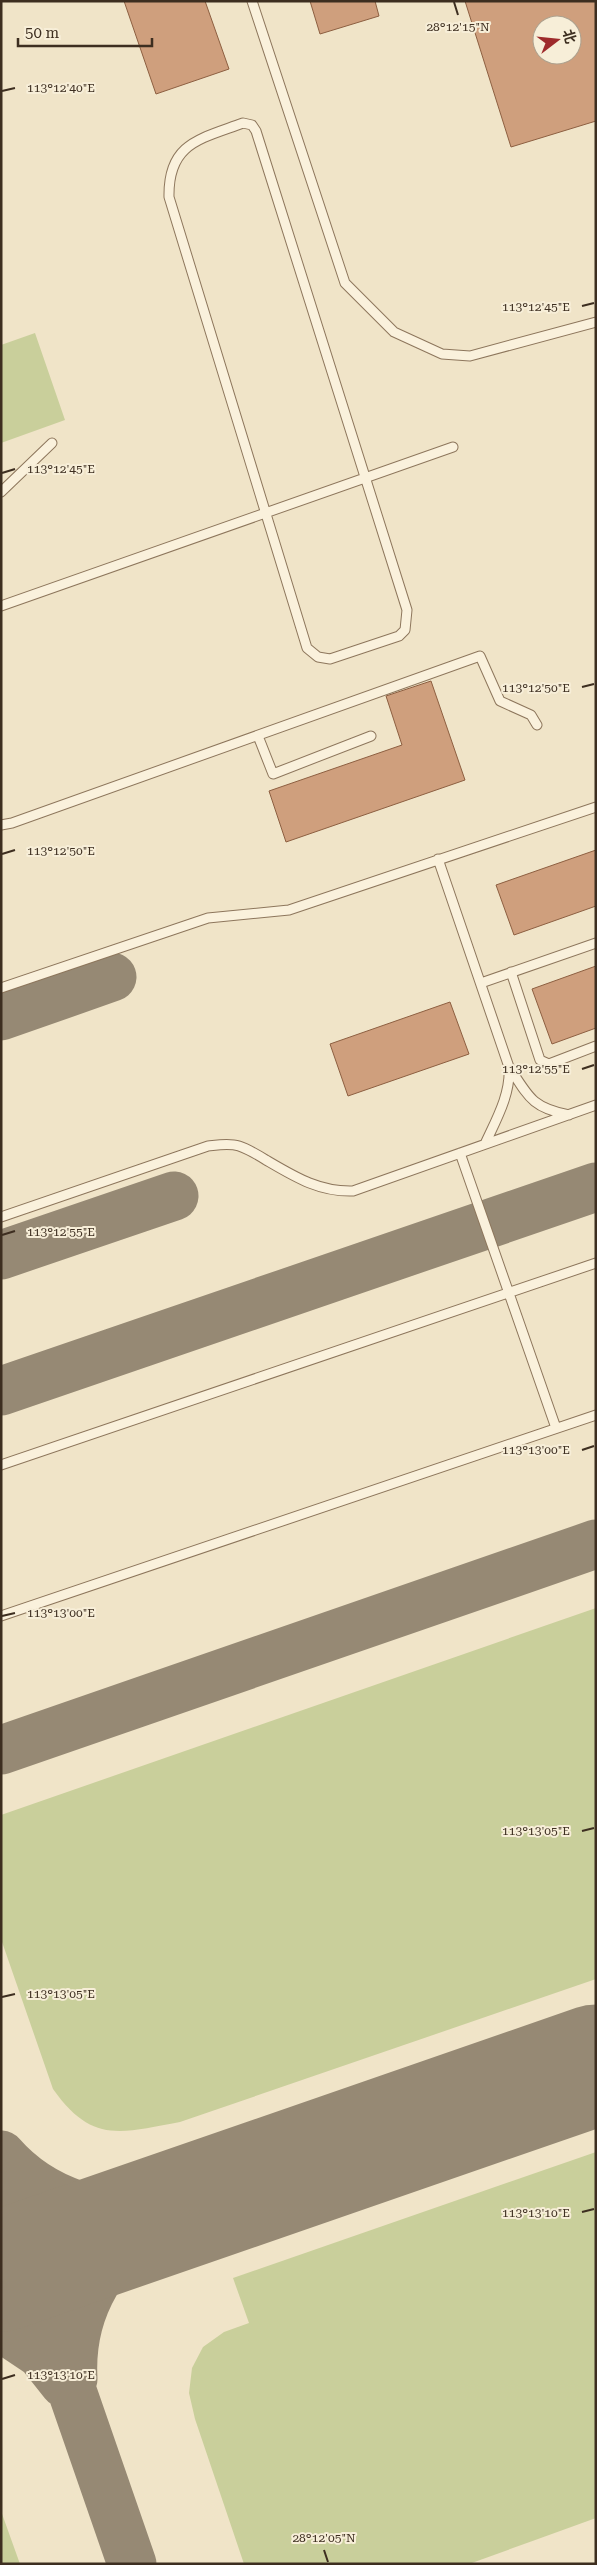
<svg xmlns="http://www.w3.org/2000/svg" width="597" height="2565" viewBox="0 0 597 2565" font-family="'Roboto Serif','Noto Sans SC',serif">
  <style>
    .green { fill: #c9cf9b }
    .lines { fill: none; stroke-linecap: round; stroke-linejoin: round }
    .taxiway { stroke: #968974; stroke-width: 49 }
    .runway { stroke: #968974; stroke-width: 121 }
    .building { fill: #cf9f7d; stroke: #8d5f41; fill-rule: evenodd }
    .lane-casing { stroke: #8d765c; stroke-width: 11 }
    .lane { stroke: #faf1dc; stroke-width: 9 }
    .ticks { fill: none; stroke: #3d2e20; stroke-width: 2 }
    .ticks-label { font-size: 12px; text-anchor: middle; fill: #3d2e20; stroke: #f7eed8; stroke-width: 4; stroke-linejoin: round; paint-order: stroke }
  </style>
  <rect width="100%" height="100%" fill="#f0e4c8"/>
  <path class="green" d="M 35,333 L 65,420 L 1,443 L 1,345 Z
    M 596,1608 L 596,1979 L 180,2122 C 120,2133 92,2144 53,2089 L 1,1939 L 1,1815 Z
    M 596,2152 L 596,2518 L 469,2564 L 244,2564 L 195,2419 L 189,2393 L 192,2368 L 203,2347 L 224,2332 L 249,2323 L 233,2278 Z
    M 1,2511 L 20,2564 L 1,2564 Z"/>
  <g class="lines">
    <path class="taxiway" d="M 1,1016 L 112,977
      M 1,1255 L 174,1196
      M 1,1391 L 596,1187
      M 1,1750 L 596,1544
      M 1,2155 C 43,2203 103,2219 165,2214
      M 1,2186 L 132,2564
      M 1,2327 L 41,2354 L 64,2383
      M 73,2379 C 69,2308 105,2251 165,2214"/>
    <path class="runway" d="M 1,2271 L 596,2065"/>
  </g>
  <path class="building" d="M 124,1 L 205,1 L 229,69 L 156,94 Z
    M 310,1 L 375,1 L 379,16 L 320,34 Z
    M 465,1 L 596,1 L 596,121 L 511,147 ZM 542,25 L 572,25 L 572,55 L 542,55 Z
    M 431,681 L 465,780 L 286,842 L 269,791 L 402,745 L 386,696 Z
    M 596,850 L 596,906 L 514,935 L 496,885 Z
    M 596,966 L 596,1028 L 552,1044 L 532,989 Z
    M 450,1002 L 469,1054 L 348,1096 L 330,1044 Z"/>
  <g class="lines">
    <g class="lane-casing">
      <path id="lane" d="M 252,1 L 345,283 L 394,332 L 442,354 L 470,356 L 596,322
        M 243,123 L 252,125 L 256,131 L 407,610 L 405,630 L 399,636 L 330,659 L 318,657 L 307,648 L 169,197 C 168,143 200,139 243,123 Z
        M 1,492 L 52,443
        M 1,606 L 453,447
        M 258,736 L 273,774 L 371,736
        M 1,825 L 12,823 L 480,656 L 500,701 L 531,715 L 537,725
        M 438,859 L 509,1067 C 511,1094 496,1120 485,1144
        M 511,972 L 540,1060 L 549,1064 L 596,1046
        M 481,983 L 596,943
        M 1,988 L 208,918 L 289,910 L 596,807
        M 510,1068 C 529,1098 533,1108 569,1115
        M 460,1153 L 556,1428
        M 1,1217 L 208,1146 C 218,1145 229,1143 239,1146 C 248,1149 258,1155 266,1160 C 295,1177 319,1192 353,1191 L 596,1105
        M 1,1465 L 596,1263
        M 1,1616 L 596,1415"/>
    </g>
    <use href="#lane" class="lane"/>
  </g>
  <path class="ticks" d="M 454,2 L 458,15M 2,91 L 15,88M 582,306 L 594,303M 2,473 L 15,469M 582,687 L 594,684M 2,854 L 15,850M 582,1069 L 594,1065M 2,1235 L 15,1231M 582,1450 L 594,1446M 2,1616 L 15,1613M 582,1831 L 594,1828M 2,1997 L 15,1994M 582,2212 L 594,2209M 2,2379 L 15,2375M 324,2550 L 328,2562"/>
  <g class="ticks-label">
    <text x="458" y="31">28°12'15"N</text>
    <text x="61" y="92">113°12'40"E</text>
    <text x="536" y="311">113°12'45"E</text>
    <text x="61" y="473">113°12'45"E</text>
    <text x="536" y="692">113°12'50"E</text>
    <text x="61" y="855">113°12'50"E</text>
    <text x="536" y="1073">113°12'55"E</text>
    <text x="61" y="1236">113°12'55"E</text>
    <text x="536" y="1454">113°13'00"E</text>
    <text x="61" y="1617">113°13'00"E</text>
    <text x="536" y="1835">113°13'05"E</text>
    <text x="61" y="1998">113°13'05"E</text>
    <text x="536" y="2217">113°13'10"E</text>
    <text x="61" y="2379">113°13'10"E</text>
    <text x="324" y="2542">28°12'05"N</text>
  </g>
  <rect width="597" height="2565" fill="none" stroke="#3d2e20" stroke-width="5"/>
  <g transform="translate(557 40) rotate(74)"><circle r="24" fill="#f7eed8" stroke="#ada18e"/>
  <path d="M0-4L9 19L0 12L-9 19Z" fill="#9e2a2b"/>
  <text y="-8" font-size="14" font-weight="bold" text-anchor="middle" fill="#3d2e20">北</text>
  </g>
  <path d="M18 38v8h134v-8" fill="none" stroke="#3d2e20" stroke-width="2.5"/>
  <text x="25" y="38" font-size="15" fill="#3d2e20" stroke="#f7eed8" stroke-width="4" paint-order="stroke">50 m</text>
</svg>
